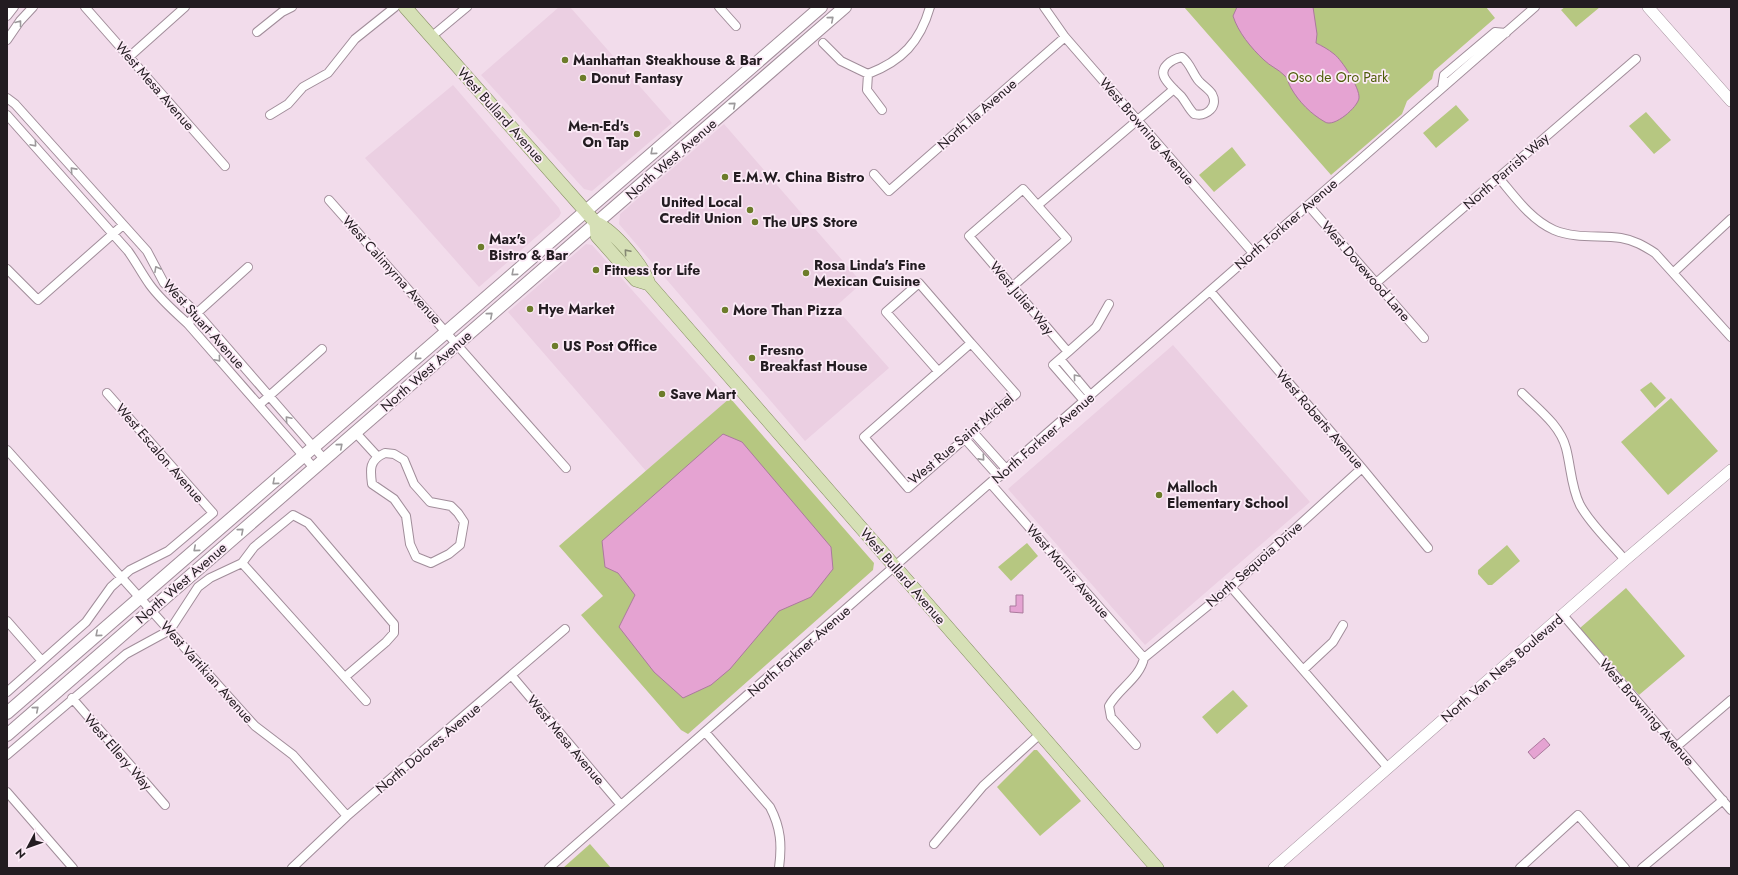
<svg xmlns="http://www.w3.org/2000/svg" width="1738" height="875" viewBox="0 0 1738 875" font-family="Jost,sans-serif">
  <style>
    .built { fill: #ebcfe2 }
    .green { fill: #b6c781 }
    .water { fill: #e5a3d2; stroke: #ab7a9d }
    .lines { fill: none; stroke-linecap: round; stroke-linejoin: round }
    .minor-casing { stroke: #a18d9a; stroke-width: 10 }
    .tertiary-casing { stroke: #a18d9a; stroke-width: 12 }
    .secondary-casing { stroke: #a18d9a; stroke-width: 14 }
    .primary-casing { stroke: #858e62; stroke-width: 14 }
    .minor { stroke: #fff; stroke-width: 8 }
    .tertiary { stroke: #fff; stroke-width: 11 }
    .secondary { stroke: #fff; stroke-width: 12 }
    .primary { stroke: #d6e0b6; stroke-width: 13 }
    .oneway { stroke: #9c999b }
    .oneway2 { stroke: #858873 }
    .poi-dot { fill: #6c7c2a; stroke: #fcebf7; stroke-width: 1.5 }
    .labels { text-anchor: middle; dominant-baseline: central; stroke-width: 3.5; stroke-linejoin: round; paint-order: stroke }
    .poi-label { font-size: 14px; font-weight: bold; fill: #231c21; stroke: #fcebf7; text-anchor: start }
    .park-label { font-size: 14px; fill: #4f5d09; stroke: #fcebf7 }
    .street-label { font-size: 14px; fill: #231c21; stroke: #fcebf7 }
  </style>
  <rect width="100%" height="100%" fill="#f2dceb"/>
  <path class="built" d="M 559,7 L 570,7 L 672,123 L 592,191 L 584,189 L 481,75 Z
    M 453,85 L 559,208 L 561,213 L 559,217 L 479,287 L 365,158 Z
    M 724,124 L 862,283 L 835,307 L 889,368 L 805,441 L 619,224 L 620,214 Z
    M 586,244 L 592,245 L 729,399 L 646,471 L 508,312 Z
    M 1173,345 L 1310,502 L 1145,645 L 1008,489 Z"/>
  <path class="green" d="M 1184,7 L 1486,7 L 1495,18 L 1434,71 L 1432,79 L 1407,101 L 1402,114 L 1331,175 Z
    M 1565,7 L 1600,7 L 1576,27 L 1561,10 Z
    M 1456,105 L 1469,120 L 1436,148 L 1423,133 Z
    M 1646,112 L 1671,140 L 1654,154 L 1629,126 Z
    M 1232,147 L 1246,165 L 1214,192 L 1199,175 Z
    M 1651,382 L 1666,398 L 1655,408 L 1640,390 Z
    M 730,398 L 874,563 L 873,570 L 688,734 L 681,730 L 581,615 L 603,596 L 559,546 Z
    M 1671,398 L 1718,451 L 1668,495 L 1621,442 Z
    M 1027,543 L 1038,556 L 1011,581 L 998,567 Z
    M 1507,545 L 1520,561 L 1492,585 L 1488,585 L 1478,574 L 1478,570 Z
    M 1626,588 L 1685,656 L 1639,695 L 1580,628 Z
    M 1233,690 L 1248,706 L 1217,734 L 1202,717 Z
    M 1034,750 L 1037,750 L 1081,801 L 1040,836 L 997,787 Z
    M 590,844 L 611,868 L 563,868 Z"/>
  <path class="water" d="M 1237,7 L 1313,7 L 1317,34 L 1316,43 C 1322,46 1328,49 1334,54 C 1342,60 1360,88 1359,98 C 1358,107 1334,128 1325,122 C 1311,114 1299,102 1291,88 C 1288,83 1288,78 1284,75 C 1278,69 1270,66 1264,60 C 1251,48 1238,32 1233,16 Z
    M 723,434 L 742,442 L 831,547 L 833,569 L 811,597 L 779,611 L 730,669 L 711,685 L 683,698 L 654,672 L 619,627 L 635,595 L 618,573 L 605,567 L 602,541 Z
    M 1016,595 L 1023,595 L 1023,613 L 1010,612 L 1010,606 L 1016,606 Z
    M 1544,738 L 1550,745 L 1534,759 L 1528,752 Z"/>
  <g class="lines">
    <g class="minor-casing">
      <path id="minor" d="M 85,7 L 225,166
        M 719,7 L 736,26
        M 1044,7 L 1065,37 L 1253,253
        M 7,16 L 14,7
        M 257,32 L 282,12 L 292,7
        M 431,37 L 467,7
        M 7,40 L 20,21 L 33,7
        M 823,43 L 841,61 L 868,74 L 867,90 L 882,110
        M 129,57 L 185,7
        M 1182,57 C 1190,63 1192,72 1198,80 C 1202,85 1209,89 1212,94 C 1219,107 1206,117 1194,114 C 1188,108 1186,102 1181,96 C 1176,91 1170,86 1166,80 C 1157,68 1172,59 1182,57 Z
        M 868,74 C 902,61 920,42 930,7
        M 1442,88 L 1444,75 L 1495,32 L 1506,33
        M 7,98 L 15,104 L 147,251 L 164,283 L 197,313 L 324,459
        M 7,115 L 128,251 C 136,262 142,274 150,285 C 161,300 175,312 188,324 L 314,468
        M 270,115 L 288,104 L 303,87 L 328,73 L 355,39 L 395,7
        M 874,174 L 889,191 L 1065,37
        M 1499,178 C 1515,197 1531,220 1554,230 C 1576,239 1599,235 1621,238 C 1634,240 1644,246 1655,253 L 1731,337
        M 329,200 L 566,468
        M 1038,205 L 1174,89
        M 1308,205 L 1424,338
        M 7,269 L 38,300 L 123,225
        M 1674,272 L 1731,219
        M 1376,283 L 1636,59
        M 1012,287 L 1067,239 L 1023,189 L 969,236 L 1068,352 L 1053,365 L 1085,402
        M 1211,292 L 1362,468 L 1428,548
        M 188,324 L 197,313 L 248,267
        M 971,343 L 1016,394 L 908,488 L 864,437 Z
        M 1068,352 L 1096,327 L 1109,304
        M 1060,359 L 1091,396
        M 938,371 L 886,312 L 919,283 L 971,343
        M 1522,393 C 1538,409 1560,425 1566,448 C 1571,467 1571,487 1580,505 C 1591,525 1610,542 1625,560
        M 259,405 L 322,349
        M 355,432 L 377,456
        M 973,432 L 1007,470
        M 965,439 L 999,477
        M 7,450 L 255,726 L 293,755 L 347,816
        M 385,453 L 394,454 L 404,460 L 414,484 L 430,502 L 451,506 L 458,513 L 464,522 L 460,545 L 449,554 L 431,563 L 416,557 L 410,544 L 406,516 L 394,499 L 372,484 C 370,469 369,460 385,453 Z
        M 991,484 L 1144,658
        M 242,563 L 366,701
        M 1231,587 L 1388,768
        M 1563,615 L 1731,810
        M 7,621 L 42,661
        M 1144,658 L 1231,587 L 1362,468
        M 1303,670 L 1333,642 L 1343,625
        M 512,676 L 620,804
        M 7,692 L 86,622 L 111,587 L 121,578 L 130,570 L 168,551 L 213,513 L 107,393
        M 72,698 L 165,805
        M 705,732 L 770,807 C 781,828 782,845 779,868
        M 1136,745 L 1111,717 L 1109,706 C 1118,689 1140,678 1144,658
        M 1676,747 L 1731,700
        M 7,755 L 126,654 L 170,630 L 198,587 L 210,578 L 242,563 L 254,547 L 293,515 L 308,523 L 394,624 L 394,633 L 386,642 L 345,677
        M 7,792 L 73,868
        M 934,844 L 983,786 L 1040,734
        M 292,868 L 347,816 L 565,629
        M 549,868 L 1535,7
        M 1520,868 L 1578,815 L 1625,868
        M 1642,868 L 1723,800"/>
    </g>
    <g class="tertiary-casing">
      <path id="tertiary" d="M 1648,7 L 1731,101
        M 1274,868 L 1625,560 L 1731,470"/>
    </g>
    <g class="secondary-casing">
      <path id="secondary" d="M 7,713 L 821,7
        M 7,735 L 845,7"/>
    </g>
    <g class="primary-casing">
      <path id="primary" d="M 405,7 L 596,223 C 614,231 643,265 649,284 L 1157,868
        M 596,223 L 597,236 L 636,280 L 649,284"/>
    </g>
    <use href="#minor" class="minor"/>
    <use href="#tertiary" class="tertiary"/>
    <use href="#secondary" class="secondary"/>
    <use href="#primary" class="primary"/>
  </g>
  <defs><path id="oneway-chevron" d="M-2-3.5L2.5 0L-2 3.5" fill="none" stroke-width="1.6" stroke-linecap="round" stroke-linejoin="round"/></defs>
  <g class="oneway">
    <use href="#oneway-chevron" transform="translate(831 19) rotate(-41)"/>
    <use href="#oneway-chevron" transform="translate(19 23) rotate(-52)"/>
    <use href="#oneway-chevron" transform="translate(733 105) rotate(-41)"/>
    <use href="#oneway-chevron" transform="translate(34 144) rotate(49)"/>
    <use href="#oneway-chevron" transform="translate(653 152) rotate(139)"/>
    <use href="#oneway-chevron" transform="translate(73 170) rotate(-132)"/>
    <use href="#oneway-chevron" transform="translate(157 269) rotate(-119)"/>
    <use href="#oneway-chevron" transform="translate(514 273) rotate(139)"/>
    <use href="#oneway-chevron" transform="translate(490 315) rotate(-40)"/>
    <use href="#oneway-chevron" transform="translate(417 357) rotate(139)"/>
    <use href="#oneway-chevron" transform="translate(218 359) rotate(49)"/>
    <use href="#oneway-chevron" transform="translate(1076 377) rotate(-130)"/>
    <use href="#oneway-chevron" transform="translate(288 419) rotate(-131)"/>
    <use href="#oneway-chevron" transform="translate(340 446) rotate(-41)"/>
    <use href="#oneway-chevron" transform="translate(982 458) rotate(48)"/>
    <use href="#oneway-chevron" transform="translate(275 482) rotate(139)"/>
    <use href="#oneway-chevron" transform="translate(241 531) rotate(-41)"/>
    <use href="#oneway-chevron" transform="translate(196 549) rotate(139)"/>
    <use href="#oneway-chevron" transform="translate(98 634) rotate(139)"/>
    <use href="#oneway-chevron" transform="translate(36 709) rotate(-41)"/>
  </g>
  <use class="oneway2" href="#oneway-chevron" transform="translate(627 252) rotate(-131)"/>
  <g class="poi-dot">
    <circle cx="565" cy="60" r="4"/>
    <circle cx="583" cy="78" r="4"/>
    <circle cx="637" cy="134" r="4"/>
    <circle cx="725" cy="177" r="4"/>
    <circle cx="750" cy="210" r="4"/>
    <circle cx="755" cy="222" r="4"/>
    <circle cx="481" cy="247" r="4"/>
    <circle cx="596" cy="270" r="4"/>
    <circle cx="806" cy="273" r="4"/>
    <circle cx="530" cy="309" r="4"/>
    <circle cx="725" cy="310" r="4"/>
    <circle cx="555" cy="346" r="4"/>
    <circle cx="752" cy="358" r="4"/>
    <circle cx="662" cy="394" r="4"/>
    <circle cx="1159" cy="495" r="4"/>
  </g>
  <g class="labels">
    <g class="poi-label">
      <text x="573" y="60">Manhattan Steakhouse &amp; Bar</text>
      <text x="591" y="78">Donut Fantasy</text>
      <text x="629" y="126" text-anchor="end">Me-n-Ed's<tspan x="629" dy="16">On Tap</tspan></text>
      <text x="733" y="177">E.M.W. China Bistro</text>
      <text x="742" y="202" text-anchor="end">United Local<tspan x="742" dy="16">Credit Union</tspan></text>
      <text x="763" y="222">The UPS Store</text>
      <text x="489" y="239">Max's<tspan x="489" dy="16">Bistro &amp; Bar</tspan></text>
      <text x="814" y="265">Rosa Linda's Fine<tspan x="814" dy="16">Mexican Cuisine</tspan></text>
      <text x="604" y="270">Fitness for Life</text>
      <text x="538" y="309">Hye Market</text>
      <text x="733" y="310">More Than Pizza</text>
      <text x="563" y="346">US Post Office</text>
      <text x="760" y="350">Fresno<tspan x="760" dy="16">Breakfast House</tspan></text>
      <text x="670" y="394">Save Mart</text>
      <text x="1167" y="487">Malloch<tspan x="1167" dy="16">Elementary School</tspan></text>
    </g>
    <g class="park-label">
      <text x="1338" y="77">Oso de Oro Park</text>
    </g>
    <g class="street-label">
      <text transform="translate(155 86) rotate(49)">West Mesa Avenue</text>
      <text transform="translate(977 114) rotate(-41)">North Ila Avenue</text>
      <text transform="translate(501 115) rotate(48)">West Bullard Avenue</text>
      <text transform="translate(1147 131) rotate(49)">West Browning Avenue</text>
      <text transform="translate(671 159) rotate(-41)">North West Avenue</text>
      <text transform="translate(1506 171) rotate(-41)">North Parrish Way</text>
      <text transform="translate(1286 224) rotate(-41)">North Forkner Avenue</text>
      <text transform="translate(392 270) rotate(48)">West Calimyrna Avenue</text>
      <text transform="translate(1366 271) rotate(49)">West Dovewood Lane</text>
      <text transform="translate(1022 298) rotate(50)">West Juliet Way</text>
      <text transform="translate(204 324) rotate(48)">West Stuart Avenue</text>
      <text transform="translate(426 371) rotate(-41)">North West Avenue</text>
      <text transform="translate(1320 419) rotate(49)">West Roberts Avenue</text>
      <text transform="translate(1043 438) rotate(-41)">North Forkner Avenue</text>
      <text transform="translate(961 439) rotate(-40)">West Rue Saint Michel</text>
      <text transform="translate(160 453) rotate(49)">West Escalon Avenue</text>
      <text transform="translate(1254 564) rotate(-41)">North Sequoia Drive</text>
      <text transform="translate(1068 571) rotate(49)">West Morris Avenue</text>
      <text transform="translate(903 576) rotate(49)">West Bullard Avenue</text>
      <text transform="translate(181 583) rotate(-41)">North West Avenue</text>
      <text transform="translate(799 651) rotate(-41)">North Forkner Avenue</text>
      <text transform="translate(1502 668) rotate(-41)">North Van Ness Boulevard</text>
      <text transform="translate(207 672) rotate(48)">West Vartikian Avenue</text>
      <text transform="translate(1647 712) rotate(49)">West Browning Avenue</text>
      <text transform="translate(566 740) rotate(50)">West Mesa Avenue</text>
      <text transform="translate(428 748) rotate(-40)">North Dolores Avenue</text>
      <text transform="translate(118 752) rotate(49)">West Ellery Way</text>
    </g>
  </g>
  <rect width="1738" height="875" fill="none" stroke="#231c21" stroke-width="16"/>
  <g transform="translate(28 847) rotate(229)" stroke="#fcebf7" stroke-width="3" paint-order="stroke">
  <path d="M0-3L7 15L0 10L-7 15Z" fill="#231c21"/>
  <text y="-6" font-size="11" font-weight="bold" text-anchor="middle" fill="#231c21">N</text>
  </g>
</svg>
